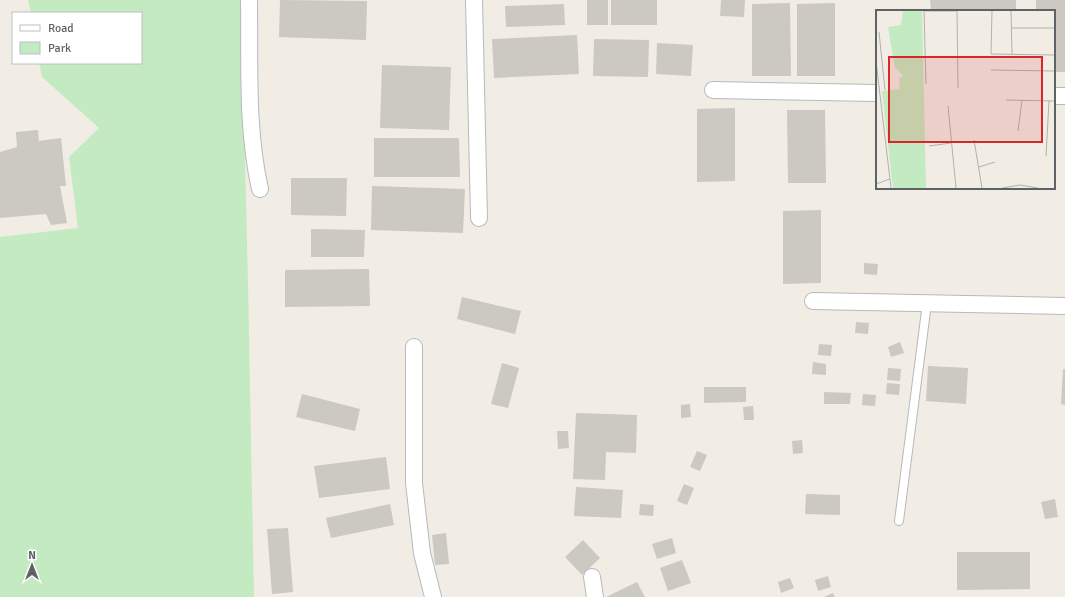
<svg xmlns="http://www.w3.org/2000/svg" width="1065" height="597" viewBox="0 0 1065 597" font-family="Signika,sans-serif">
  <style>
    .green { fill: #c3eac0 }
    .building { fill: #ccc8c2 }
    .lines { fill: none; stroke-linecap: round; stroke-linejoin: round }
    .lane-casing { stroke: #b6b9bd; stroke-width: 10 }
    .street-casing { stroke: #b6b9bd; stroke-width: 18 }
    .lane { stroke: #fff; stroke-width: 8 }
    .street { stroke: #fff; stroke-width: 16 }
    .inset-road { fill: none; stroke: #b2b1af; stroke-width: 1 }
    .view { fill: #d62828; fill-opacity: 0.15; stroke: #d62828; stroke-width: 2 }
    .inset-edge { fill: none; stroke: #5d6267; stroke-width: 2 }
  </style>
  <rect width="100%" height="100%" fill="#f1ede5"/>
  <path class="green" d="M 28,0 L 241,0 L 248,283 L 254,597 L 0,597 L 0,237 L 78,228 L 69,157 L 99,128 L 42,77 L 39,63 L 141,63 L 141,13 L 31,13 Z"/>
  <path class="building" d="M 280,0 L 367,1 L 366,40 L 279,37 Z
    M 587,0 L 608,0 L 608,25 L 587,25 Z
    M 611,0 L 657,0 L 657,25 L 611,25 Z
    M 721,0 L 745,0 L 744,17 L 720,16 Z
    M 930,0 L 1016,0 L 1016,11 L 931,11 Z
    M 1036,0 L 1065,0 L 1065,72 L 1054,72 L 1054,11 L 1036,11 Z
    M 790,3 L 791,76 L 752,76 L 752,4 Z
    M 835,3 L 835,76 L 797,76 L 797,4 Z
    M 564,4 L 565,25 L 506,27 L 505,6 Z
    M 577,35 L 579,74 L 494,78 L 492,39 Z
    M 594,39 L 649,40 L 648,77 L 593,76 Z
    M 657,43 L 693,45 L 691,76 L 656,74 Z
    M 382,65 L 451,67 L 449,130 L 380,128 Z
    M 735,108 L 735,181 L 697,182 L 697,109 Z
    M 787,110 L 825,110 L 826,183 L 788,183 Z
    M 38,130 L 39,141 L 61,138 L 66,186 L 60,186 L 67,223 L 51,225 L 46,214 L 0,218 L 0,152 L 17,147 L 16,132 Z
    M 374,138 L 459,138 L 460,177 L 374,177 Z
    M 291,178 L 347,178 L 346,216 L 291,215 Z
    M 372,186 L 465,189 L 463,233 L 371,230 Z
    M 977,188 L 1016,188 L 1016,190 L 977,190 Z
    M 821,210 L 821,283 L 783,284 L 783,211 Z
    M 311,229 L 365,230 L 364,257 L 311,257 Z
    M 864,263 L 878,264 L 877,275 L 864,274 Z
    M 369,269 L 370,306 L 285,307 L 285,270 Z
    M 462,297 L 521,311 L 515,334 L 457,319 Z
    M 856,322 L 869,323 L 868,334 L 855,333 Z
    M 900,342 L 904,353 L 891,357 L 888,347 Z
    M 819,344 L 832,345 L 831,356 L 818,355 Z
    M 813,362 L 826,364 L 826,375 L 812,374 Z
    M 502,363 L 519,368 L 508,408 L 491,404 Z
    M 928,366 L 968,368 L 966,404 L 926,401 Z
    M 888,368 L 901,369 L 900,381 L 887,380 Z
    M 1063,369 L 1065,369 L 1065,405 L 1061,404 Z
    M 887,383 L 900,384 L 899,395 L 886,394 Z
    M 704,387 L 746,387 L 746,402 L 704,403 Z
    M 824,392 L 851,393 L 850,404 L 824,404 Z
    M 302,394 L 360,409 L 355,431 L 296,417 Z
    M 863,394 L 876,395 L 875,406 L 862,405 Z
    M 690,404 L 691,417 L 681,418 L 681,405 Z
    M 753,406 L 754,420 L 744,420 L 743,407 Z
    M 576,413 L 637,415 L 636,453 L 606,452 L 605,480 L 573,479 Z
    M 557,431 L 568,431 L 569,448 L 558,449 Z
    M 802,440 L 803,453 L 793,454 L 792,441 Z
    M 697,451 L 707,455 L 700,471 L 690,467 Z
    M 386,457 L 390,489 L 319,498 L 314,466 Z
    M 684,484 L 694,488 L 687,505 L 677,501 Z
    M 576,487 L 623,490 L 621,518 L 574,516 Z
    M 806,494 L 840,495 L 840,515 L 805,514 Z
    M 1055,499 L 1058,517 L 1045,519 L 1041,502 Z
    M 390,504 L 394,525 L 331,538 L 326,518 Z
    M 640,504 L 654,505 L 653,516 L 639,515 Z
    M 288,528 L 293,592 L 272,594 L 267,529 Z
    M 446,533 L 449,564 L 435,565 L 432,535 Z
    M 672,538 L 676,553 L 657,559 L 652,544 Z
    M 583,540 L 600,558 L 582,575 L 565,557 Z
    M 957,552 L 1030,552 L 1030,589 L 957,590 Z
    M 682,560 L 691,583 L 668,591 L 660,568 Z
    M 828,576 L 831,587 L 818,591 L 815,580 Z
    M 790,578 L 794,588 L 781,593 L 778,582 Z
    M 637,582 L 645,597 L 606,597 Z
    M 833,593 L 835,597 L 824,597 Z"/>
  <g class="lines">
    <g class="lane-casing">
      <path id="lane" d="M 899,521 L 927,303"/>
    </g>
    <g class="street-casing">
      <path id="street" d="M 249,0 C 250,63 246,127 260,189
        M 474,0 L 479,218
        M 713,90 L 877,93
        M 1054,96 L 1065,96
        M 813,301 L 1065,306
        M 414,347 L 414,483 L 422,553 L 433,597
        M 592,577 L 595,597"/>
    </g>
    <use href="#lane" class="lane"/>
    <use href="#street" class="street"/>
  </g>
  <g transform="translate(876 10)">
    <rect width="179" height="179" fill="#f1ede5"/>
    <path d="M 27,1 L 46,1 L 50,178 L 17,178 L 6,81 L 24,79 L 23,69 L 27,65 L 19,58 L 12,17 L 25,15 Z" fill="#c3eac0"/>
    <path class="inset-road" d="M 116,1 L 115,44 L 179,45M 135,1 L 136,44M 136,18 L 179,18M 3,22 L 9,80M 0,51 L 15,178M 115,60 L 179,61M 50,74 L 48,1 L 81,1 L 82,78M 130,90 L 179,91M 72,96 L 80,178M 142,121 L 146,90M 98,130 L 106,178M 53,136 L 75,133M 170,146 L 173,91M 103,157 L 119,152M 0,174 L 14,169M 126,178 L 144,175 L 162,178"/>
    <path class="view" d="M 13,47 L 166,47 L 166,132 L 13,132 Z"/>
    <rect width="179" height="179" class="inset-edge"/>
  </g>
  <rect x="12" y="12" width="130" height="52" fill="#ffffff" stroke="#bec0c2"/>
  <rect x="20" y="25" width="20" height="6" fill="#ffffff" stroke="#bec0c2"/>
  <text x="48" y="32" font-size="12" fill="#5d6267">Road</text>
  <rect x="20" y="42" width="20" height="12" fill="#c3eac0" stroke="#bec0c2"/>
  <text x="48" y="52" font-size="12" fill="#5d6267">Park</text>
  <g transform="translate(32 565)" stroke="#ffffff" stroke-width="3" paint-order="stroke">
  <path d="M0-3L7 15L0 10L-7 15Z" fill="#5d6267"/>
  <text y="-6" font-size="11" font-weight="bold" text-anchor="middle" fill="#5d6267">N</text>
  </g>
</svg>
